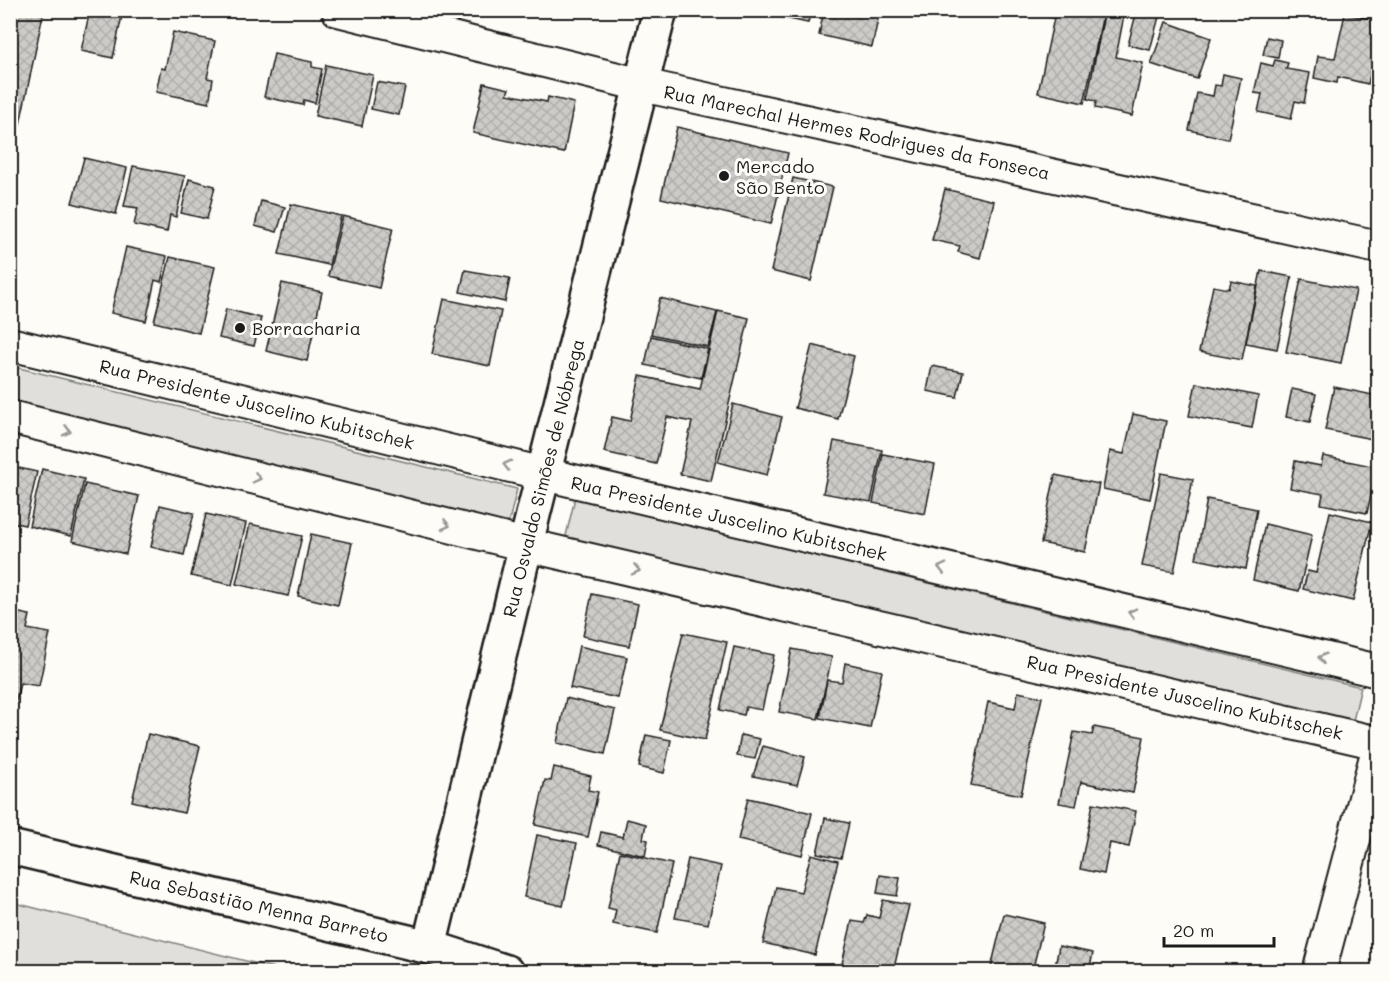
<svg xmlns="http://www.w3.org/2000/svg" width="1389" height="982" viewBox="0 0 1389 982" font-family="Mali,sans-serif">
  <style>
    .green { fill: #e0dfdb; stroke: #7e7e7c; stroke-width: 1.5 }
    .building { fill: url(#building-cross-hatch); stroke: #1c1c1c; stroke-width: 1.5 }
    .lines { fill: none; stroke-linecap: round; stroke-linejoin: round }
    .minor-casing { stroke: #1c1c1c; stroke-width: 36 }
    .secondary-casing { stroke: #1c1c1c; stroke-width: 38 }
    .minor { stroke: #fdfcf7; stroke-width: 32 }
    .secondary { stroke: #fdfcf7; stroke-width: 33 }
    .oneway { stroke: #989794 }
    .poi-dot { fill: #1c1c1c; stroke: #fdfcf7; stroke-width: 2 }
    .labels { text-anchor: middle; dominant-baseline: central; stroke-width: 6; stroke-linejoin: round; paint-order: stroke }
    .street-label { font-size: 18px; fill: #1c1c1c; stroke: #fdfcf7 }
    .poi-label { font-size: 18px; fill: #1c1c1c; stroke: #fdfcf7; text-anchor: start }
  </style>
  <defs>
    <pattern id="building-cross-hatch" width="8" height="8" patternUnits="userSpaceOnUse" patternTransform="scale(1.5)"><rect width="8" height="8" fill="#cccbc8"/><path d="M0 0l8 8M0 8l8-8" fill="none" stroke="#afaeab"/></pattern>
  </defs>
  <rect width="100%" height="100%" fill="#fdfcf7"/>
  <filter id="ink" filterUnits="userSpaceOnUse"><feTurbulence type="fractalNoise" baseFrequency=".0167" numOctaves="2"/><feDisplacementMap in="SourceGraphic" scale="12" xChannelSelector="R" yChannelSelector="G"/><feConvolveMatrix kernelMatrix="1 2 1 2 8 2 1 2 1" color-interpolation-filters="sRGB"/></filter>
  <g filter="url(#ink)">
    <path class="green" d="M 11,366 L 517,489 L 508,525 L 11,404 Z
      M 575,498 L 1361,687 L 1351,729 L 565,540 Z
      M 10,902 L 11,902 L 286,971 L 11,971 Z"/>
    <path class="building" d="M 10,10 L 44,10 L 17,138 L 10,136 Z
      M 90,10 L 123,11 L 113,58 L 81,51 Z
      M 777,10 L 811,10 L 808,23 L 775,16 Z
      M 824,10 L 880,10 L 872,47 L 819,35 Z
      M 1044,10 L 1104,10 L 1084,103 L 1038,93 L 1054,18 L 1043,16 Z
      M 1105,10 L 1125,10 L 1116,57 L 1143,63 L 1132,116 L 1095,108 L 1096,101 L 1087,99 Z
      M 1137,10 L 1160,13 L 1150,50 L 1128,45 Z
      M 1345,14 L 1378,20 L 1378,37 L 1368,84 L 1338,77 L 1337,83 L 1314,78 L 1318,56 L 1335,58 Z
      M 1166,22 L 1211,38 L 1197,79 L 1151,64 Z
      M 173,32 L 215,41 L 207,78 L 213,79 L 209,103 L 156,92 L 161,68 L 165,69 Z
      M 1267,37 L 1281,40 L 1278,58 L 1263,55 Z
      M 274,54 L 312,62 L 312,67 L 322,69 L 315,103 L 304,100 L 303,105 L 264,97 Z
      M 1275,60 L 1288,63 L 1286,69 L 1310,73 L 1304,103 L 1295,101 L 1291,119 L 1258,112 L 1262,94 L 1254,93 L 1261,63 L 1273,66 Z
      M 326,65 L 373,75 L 362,126 L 315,116 Z
      M 1223,74 L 1241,78 L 1228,139 L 1189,130 L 1197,93 L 1213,96 L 1215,85 L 1221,86 Z
      M 377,82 L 405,87 L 399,115 L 371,109 Z
      M 484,83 L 509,89 L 507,94 L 547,102 L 548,97 L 574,103 L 564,153 L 473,133 Z
      M 677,127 L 788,153 L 771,224 L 661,198 Z
      M 84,158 L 127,168 L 116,214 L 72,203 Z
      M 133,166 L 185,176 L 176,217 L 170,215 L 167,232 L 134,225 L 138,208 L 124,206 Z
      M 793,178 L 833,187 L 811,281 L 771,271 Z
      M 189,179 L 215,186 L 207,219 L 181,213 Z
      M 945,189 L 994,201 L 980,258 L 958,252 L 960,246 L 932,240 Z
      M 261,201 L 285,207 L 277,232 L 255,226 Z
      M 291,204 L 341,216 L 329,265 L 279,254 Z
      M 343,216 L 393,228 L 379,288 L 328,276 Z
      M 126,247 L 167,256 L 161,282 L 155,280 L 146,321 L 111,313 Z
      M 170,257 L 215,267 L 199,333 L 154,322 Z
      M 465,270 L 510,278 L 505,302 L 460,292 Z
      M 1261,271 L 1292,277 L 1277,349 L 1246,343 Z
      M 1301,279 L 1356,290 L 1341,363 L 1286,352 Z
      M 1231,281 L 1257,286 L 1242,360 L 1199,352 L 1213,286 L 1229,289 Z
      M 282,283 L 322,292 L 307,361 L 266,351 Z
      M 660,298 L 717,312 L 708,347 L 651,334 Z
      M 444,299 L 501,311 L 490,366 L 432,354 Z
      M 226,309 L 261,318 L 254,346 L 219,338 Z
      M 718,311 L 749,318 L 711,481 L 680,474 L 692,422 L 667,417 L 656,464 L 604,452 L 612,417 L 630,421 L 640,376 L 700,389 Z
      M 651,336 L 708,349 L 701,378 L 645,365 Z
      M 812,345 L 854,356 L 838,419 L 795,408 Z
      M 932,366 L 963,372 L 957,397 L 927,391 Z
      M 1196,383 L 1258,396 L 1252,428 L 1189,416 Z
      M 1334,387 L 1378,396 L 1378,440 L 1325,430 Z
      M 1292,389 L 1316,394 L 1310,422 L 1286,417 Z
      M 733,404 L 782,417 L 767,475 L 718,462 Z
      M 1133,414 L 1166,421 L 1150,499 L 1103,489 L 1110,451 L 1124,454 Z
      M 834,441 L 882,450 L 871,502 L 823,493 Z
      M 883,454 L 935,464 L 925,514 L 873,503 Z
      M 1323,456 L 1377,467 L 1367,513 L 1321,504 L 1323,494 L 1290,488 L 1295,461 L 1321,466 Z
      M 10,466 L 37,472 L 25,525 L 10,522 Z
      M 42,469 L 84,479 L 71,536 L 29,526 Z
      M 1161,473 L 1193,479 L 1174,572 L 1142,566 Z
      M 1055,475 L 1099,484 L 1085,552 L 1041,543 Z
      M 85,484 L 139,496 L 126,554 L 72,541 Z
      M 1207,499 L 1257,509 L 1246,569 L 1196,559 Z
      M 160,505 L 194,513 L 184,555 L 151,547 Z
      M 1330,512 L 1372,522 L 1353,601 L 1303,589 L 1308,571 L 1316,573 Z
      M 206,514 L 246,523 L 232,585 L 191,576 Z
      M 250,524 L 302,536 L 288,596 L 236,584 Z
      M 1265,524 L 1312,535 L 1299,591 L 1253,580 Z
      M 311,534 L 352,543 L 338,605 L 298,596 Z
      M 592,594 L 638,604 L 629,646 L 583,636 Z
      M 10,611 L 30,615 L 27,629 L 50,633 L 39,686 L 20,683 L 14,709 L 10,708 Z
      M 683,633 L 727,642 L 705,740 L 660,730 Z
      M 579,646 L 627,657 L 618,698 L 570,688 Z
      M 734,647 L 774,655 L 762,710 L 746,707 L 744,715 L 720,710 Z
      M 792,649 L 832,657 L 818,719 L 779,712 Z
      M 845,663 L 882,671 L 870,728 L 820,718 L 827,680 L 842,682 Z
      M 1018,692 L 1042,697 L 1021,795 L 971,785 L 988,702 L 1015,708 Z
      M 566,698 L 615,710 L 605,754 L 557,743 Z
      M 1094,727 L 1144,737 L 1133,793 L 1081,782 L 1076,806 L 1059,803 L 1074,732 L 1092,735 Z
      M 148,734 L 200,746 L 184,813 L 132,801 Z
      M 646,735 L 671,740 L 664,773 L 639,767 Z
      M 741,735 L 760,739 L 755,759 L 737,756 Z
      M 763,746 L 805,757 L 797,785 L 753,776 Z
      M 554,767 L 591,776 L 588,790 L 598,792 L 588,837 L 535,825 L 545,780 L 551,781 Z
      M 748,798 L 812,813 L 802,855 L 738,840 Z
      M 1093,803 L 1136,811 L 1129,847 L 1110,843 L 1104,874 L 1080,869 Z
      M 825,818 L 849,823 L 841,858 L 817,853 Z
      M 627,819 L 646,824 L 643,839 L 648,840 L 645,856 L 598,845 L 601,832 L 623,837 Z
      M 537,835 L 577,843 L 563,906 L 524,897 Z
      M 620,852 L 672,864 L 657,933 L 613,924 L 616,910 L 608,908 Z
      M 811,854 L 838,861 L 815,955 L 763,943 L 776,887 L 801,892 Z
      M 688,859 L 721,866 L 708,924 L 675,918 Z
      M 880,875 L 900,878 L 897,896 L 877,893 Z
      M 883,900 L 909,905 L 893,972 L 840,972 L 852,921 L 864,923 L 867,915 L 879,918 Z
      M 1004,914 L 1044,923 L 1032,972 L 990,972 Z
      M 1059,946 L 1093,953 L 1089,972 L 1054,972 Z"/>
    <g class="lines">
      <g class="minor-casing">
        <path id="minor" d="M 338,10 L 642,85 L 1378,247
          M 10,344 L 544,474 L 1378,671
          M 10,417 L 526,545 L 1378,743
          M 1319,972 L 1378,749"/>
      </g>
      <g class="secondary-casing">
        <path id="secondary" d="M 10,847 L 429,947 L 506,972
          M 429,947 L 533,515 L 660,10"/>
      </g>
      <use href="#minor" class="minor"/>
      <use href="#secondary" class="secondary"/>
    </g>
    <defs><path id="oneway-chevron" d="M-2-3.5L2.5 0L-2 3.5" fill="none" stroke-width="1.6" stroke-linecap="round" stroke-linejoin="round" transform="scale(1.5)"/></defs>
    <g class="oneway">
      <use href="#oneway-chevron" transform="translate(67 431) rotate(14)"/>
      <use href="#oneway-chevron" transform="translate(507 465) rotate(-166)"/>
      <use href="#oneway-chevron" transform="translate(257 478) rotate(14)"/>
      <use href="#oneway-chevron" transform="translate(446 525) rotate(14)"/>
      <use href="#oneway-chevron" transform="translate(942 568) rotate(-167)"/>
      <use href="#oneway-chevron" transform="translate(636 570) rotate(13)"/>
      <use href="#oneway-chevron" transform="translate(1132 613) rotate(-167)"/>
      <use href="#oneway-chevron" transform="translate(1322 658) rotate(-167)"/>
    </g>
  </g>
  <g class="poi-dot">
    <circle cx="724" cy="176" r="6"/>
    <circle cx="240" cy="328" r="6"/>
  </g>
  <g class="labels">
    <g class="street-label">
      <text transform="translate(857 132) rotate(12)">Rua Marechal Hermes Rodrigues da Fonseca</text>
      <text transform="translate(257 404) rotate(14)">Rua Presidente Juscelino Kubitschek</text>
      <text transform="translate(543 478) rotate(-76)">Rua Osvaldo Simões de Nóbrega</text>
      <text transform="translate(729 518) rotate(13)">Rua Presidente Juscelino Kubitschek</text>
      <text transform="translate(1185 697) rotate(13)">Rua Presidente Juscelino Kubitschek</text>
      <text transform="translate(259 906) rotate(13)">Rua Sebastião Menna Barreto</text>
    </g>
    <g class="poi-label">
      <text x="736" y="166">Mercado<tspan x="736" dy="21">São Bento</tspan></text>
      <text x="252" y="328">Borracharia</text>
    </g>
  </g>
  <rect width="1389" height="982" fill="none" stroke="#fdfcf7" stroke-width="36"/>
  <rect x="18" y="18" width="1353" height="946" fill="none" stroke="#1c1c1c" stroke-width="2" filter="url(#ink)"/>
  <path d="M1164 937v9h110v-9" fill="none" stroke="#1c1c1c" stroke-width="3"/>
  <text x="1173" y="937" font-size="18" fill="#1c1c1c" stroke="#fdfcf7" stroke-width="4.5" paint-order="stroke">20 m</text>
</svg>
